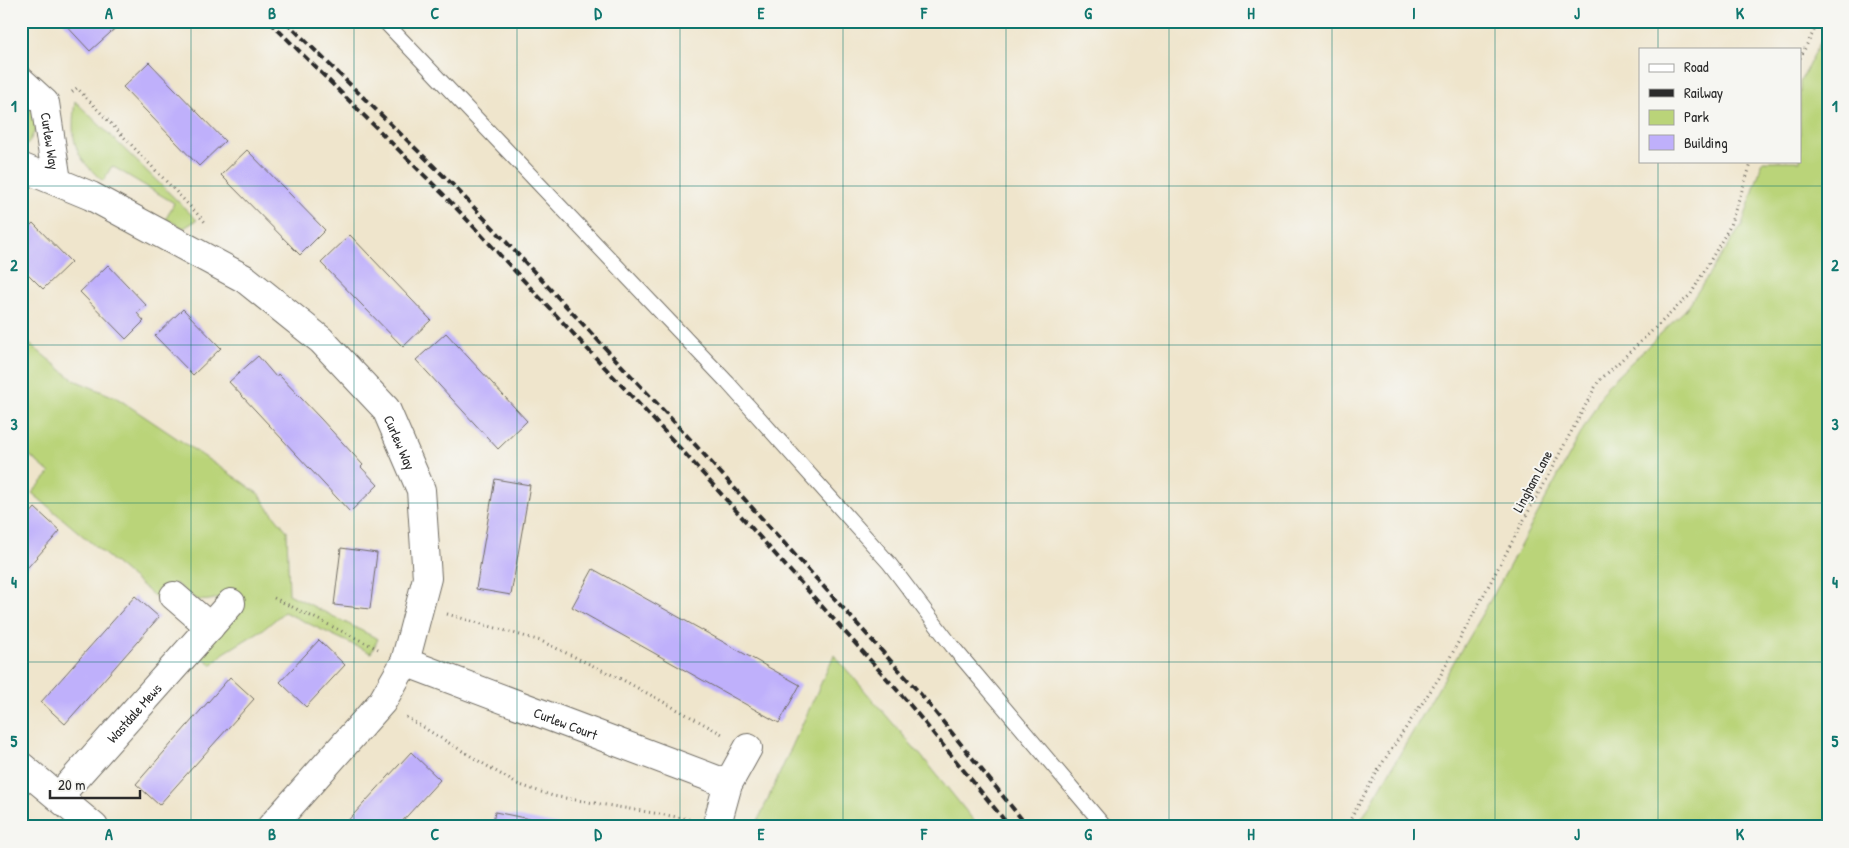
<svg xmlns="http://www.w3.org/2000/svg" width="1849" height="848" viewBox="0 0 1849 848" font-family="'Patrick Hand',sans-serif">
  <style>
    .green { fill: #bad479; stroke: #728052 }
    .building { fill: #bfb0fb }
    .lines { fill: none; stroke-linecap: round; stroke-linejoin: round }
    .lane-casing { stroke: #706c63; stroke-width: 16 }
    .street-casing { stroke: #706c63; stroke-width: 30 }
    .path { stroke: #706c63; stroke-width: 3; stroke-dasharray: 1 4; stroke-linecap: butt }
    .lane { stroke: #fff; stroke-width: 14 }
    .street { stroke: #fff; stroke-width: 28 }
    .rail { stroke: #2b2b2b; stroke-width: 4; stroke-dasharray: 8 4; stroke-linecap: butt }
    .grid { fill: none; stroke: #0f766e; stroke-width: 1; stroke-opacity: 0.55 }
    .labels { text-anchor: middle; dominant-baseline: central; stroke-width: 4; stroke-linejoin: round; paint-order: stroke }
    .street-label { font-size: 14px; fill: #2b2b2b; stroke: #f6f6f2 }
    .neatline { fill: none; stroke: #0f766e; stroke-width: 2 }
    .grid-label { font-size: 16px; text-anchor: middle; font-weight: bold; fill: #0f766e }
  </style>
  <rect width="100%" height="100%" fill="#f6f6f2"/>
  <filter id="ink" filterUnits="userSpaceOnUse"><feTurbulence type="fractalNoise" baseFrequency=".02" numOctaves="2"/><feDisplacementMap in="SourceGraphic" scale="10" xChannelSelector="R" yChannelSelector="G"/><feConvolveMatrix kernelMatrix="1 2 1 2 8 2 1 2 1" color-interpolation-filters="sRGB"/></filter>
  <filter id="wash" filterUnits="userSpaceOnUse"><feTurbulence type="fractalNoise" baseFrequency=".0096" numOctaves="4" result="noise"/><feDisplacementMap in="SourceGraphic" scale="20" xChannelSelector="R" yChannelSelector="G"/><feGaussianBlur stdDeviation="1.12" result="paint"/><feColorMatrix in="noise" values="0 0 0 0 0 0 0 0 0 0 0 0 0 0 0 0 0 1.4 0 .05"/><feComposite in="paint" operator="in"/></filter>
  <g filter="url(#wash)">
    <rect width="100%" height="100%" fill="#efe5cc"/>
    <path class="green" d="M 1828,27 L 1828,827 L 1357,827 L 1499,585 L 1606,387 L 1686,309 L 1742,225 L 1763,161 L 1800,161 L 1800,82 Z
      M 21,101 L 33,112 L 37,127 L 28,144 L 21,148 Z
      M 75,101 L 197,220 L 184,228 L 166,219 L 174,203 L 112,166 L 103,181 C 73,156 70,139 75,101 Z
      M 21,337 L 74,380 L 117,398 L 245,484 L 260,495 L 268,508 L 287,531 L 289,594 L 378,639 L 371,653 L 284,612 L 265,628 L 224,653 L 212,665 L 201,656 L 218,598 C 195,605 192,596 175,583 L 159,600 L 32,493 L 50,473 L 21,448 Z
      M 834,655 L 929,765 L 979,827 L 755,827 Z"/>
    <g id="blocks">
      <path class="building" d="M 62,21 L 117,21 L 120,24 L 90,51 Z
        M 149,62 L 225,141 L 199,166 L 123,87 Z
        M 247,150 L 325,230 L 300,255 L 221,175 Z
        M 33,223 L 71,262 L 43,289 L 21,267 L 21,234 Z
        M 350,235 L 431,320 L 403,347 L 321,263 Z
        M 108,265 L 146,305 L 137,313 L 144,321 L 126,339 L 80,292 Z
        M 183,309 L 221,348 L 193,375 L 155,336 Z
        M 446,333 L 527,421 L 498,449 L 416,360 Z
        M 258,356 L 276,377 L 278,374 L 321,419 L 363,465 L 361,467 L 378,485 L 350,512 L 229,382 Z
        M 495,479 L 530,485 L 511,595 L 476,589 Z
        M 35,508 L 60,531 L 21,575 L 21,524 Z
        M 341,548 L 377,553 L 370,609 L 334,605 Z
        M 593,569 L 800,685 L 779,723 L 572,607 Z
        M 135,596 L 159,617 L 65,724 L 41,702 Z
        M 319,640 L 345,665 L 306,707 L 280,682 Z
        M 230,677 L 254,699 L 159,805 L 136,784 Z
        M 411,752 L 440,780 L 397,827 L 342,827 Z
        M 495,812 L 564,826 L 564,827 L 492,827 Z
        M 21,814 L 35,827 L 21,827 Z"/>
    </g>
  </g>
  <g filter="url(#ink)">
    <use href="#blocks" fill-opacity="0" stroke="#706c63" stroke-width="1"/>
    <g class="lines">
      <g class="lane-casing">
        <path id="lane" d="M 384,21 L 728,383 L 889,563 L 952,646 L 1105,827"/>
      </g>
      <g class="street-casing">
        <g id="street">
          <path id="s1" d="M 21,81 L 45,103 L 57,181"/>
          <path id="s2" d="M 21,167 L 91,196 L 245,279 L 321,340 L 386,409 L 421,490 L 427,578 L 405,662 L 382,702 L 271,827"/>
          <path d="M 174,596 L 210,627"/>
          <path id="s3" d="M 405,662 L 728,784"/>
          <path d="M 21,766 L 94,827"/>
          <path id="s4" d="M 59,796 L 231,603"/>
          <path d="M 717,824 L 728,784 L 748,748"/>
        </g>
      </g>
      <path class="path" d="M 1800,58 L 1819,21
        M 72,92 L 77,88 L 206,223
        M 274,598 L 378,649
        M 447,614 L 541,641 L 623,680 L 724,735
        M 406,717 L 517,784 L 553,796 L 689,819
        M 1346,827 L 1381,765 L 1439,678 L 1598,382 L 1691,294 L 1729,228 L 1752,161"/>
      <use href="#lane" class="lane"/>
      <use href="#street" class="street"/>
      <path class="rail" d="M 269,21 L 444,195 L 679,447 L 906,700 L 1010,827
        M 285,21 L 454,186 L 690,439 L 918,691 L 1028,827"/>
    </g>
  </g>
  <path class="grid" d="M 191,21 L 191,827M 354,21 L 354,827M 517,21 L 517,827M 680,21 L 680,827M 843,21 L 843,827M 1006,21 L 1006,827M 1169,21 L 1169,827M 1332,21 L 1332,827M 1495,21 L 1495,827M 1658,21 L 1658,49M 1658,161 L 1658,827M 21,186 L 1828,186M 21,345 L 1828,345M 21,503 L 1828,503M 21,662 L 1828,662"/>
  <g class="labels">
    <g class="street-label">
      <text stroke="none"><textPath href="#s1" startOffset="71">Curlew Way</textPath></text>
      <text stroke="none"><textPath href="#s2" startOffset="479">Curlew Way</textPath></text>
      <text transform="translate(1532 481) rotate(-62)">Lingham Lane</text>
      <text stroke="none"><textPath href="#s4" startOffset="112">Wastdale Mews</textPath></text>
      <text stroke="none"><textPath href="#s3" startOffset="172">Curlew Court</textPath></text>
    </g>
  </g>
  <rect width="1849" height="848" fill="none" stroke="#f6f6f2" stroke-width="55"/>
  <rect x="1639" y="48" width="162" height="115" fill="#f6f6f2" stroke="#a5a5a2"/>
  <rect x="1649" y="64" width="25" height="8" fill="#ffffff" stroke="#a5a5a2"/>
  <text x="1684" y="72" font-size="15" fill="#2b2b2b">Road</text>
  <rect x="1649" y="89" width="25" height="8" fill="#2b2b2b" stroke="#a5a5a2"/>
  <text x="1684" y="98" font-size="15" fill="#2b2b2b">Railway</text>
  <rect x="1649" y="110" width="25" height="15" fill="#bad479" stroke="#a5a5a2"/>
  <text x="1684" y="122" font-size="15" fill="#2b2b2b">Park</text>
  <rect x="1649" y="135" width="25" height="15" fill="#bfb0fb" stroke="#a5a5a2"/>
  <text x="1684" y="148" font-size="15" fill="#2b2b2b">Building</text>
  <path d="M50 790v8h90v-8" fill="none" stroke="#2b2b2b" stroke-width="2.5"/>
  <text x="58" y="790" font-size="15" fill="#2b2b2b" stroke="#f6f6f2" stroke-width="4" paint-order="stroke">20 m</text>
  <rect x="28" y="28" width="1794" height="792" class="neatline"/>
  <g class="grid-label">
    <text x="109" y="19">A</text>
    <text x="272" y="19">B</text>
    <text x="435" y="19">C</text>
    <text x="598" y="19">D</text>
    <text x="761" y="19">E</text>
    <text x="924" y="19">F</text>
    <text x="1088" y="19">G</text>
    <text x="1251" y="19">H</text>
    <text x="1414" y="19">I</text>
    <text x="1577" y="19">J</text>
    <text x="1740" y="19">K</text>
    <text x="14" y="112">1</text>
    <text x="1835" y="112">1</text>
    <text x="14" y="271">2</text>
    <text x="1835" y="271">2</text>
    <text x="14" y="430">3</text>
    <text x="1835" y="430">3</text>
    <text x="14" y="588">4</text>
    <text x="1835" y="588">4</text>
    <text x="14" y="747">5</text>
    <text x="1835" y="747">5</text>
    <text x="109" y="840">A</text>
    <text x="272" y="840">B</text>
    <text x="435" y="840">C</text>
    <text x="598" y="840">D</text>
    <text x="761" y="840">E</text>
    <text x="924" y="840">F</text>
    <text x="1088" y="840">G</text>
    <text x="1251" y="840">H</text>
    <text x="1414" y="840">I</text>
    <text x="1577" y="840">J</text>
    <text x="1740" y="840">K</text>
  </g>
</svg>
